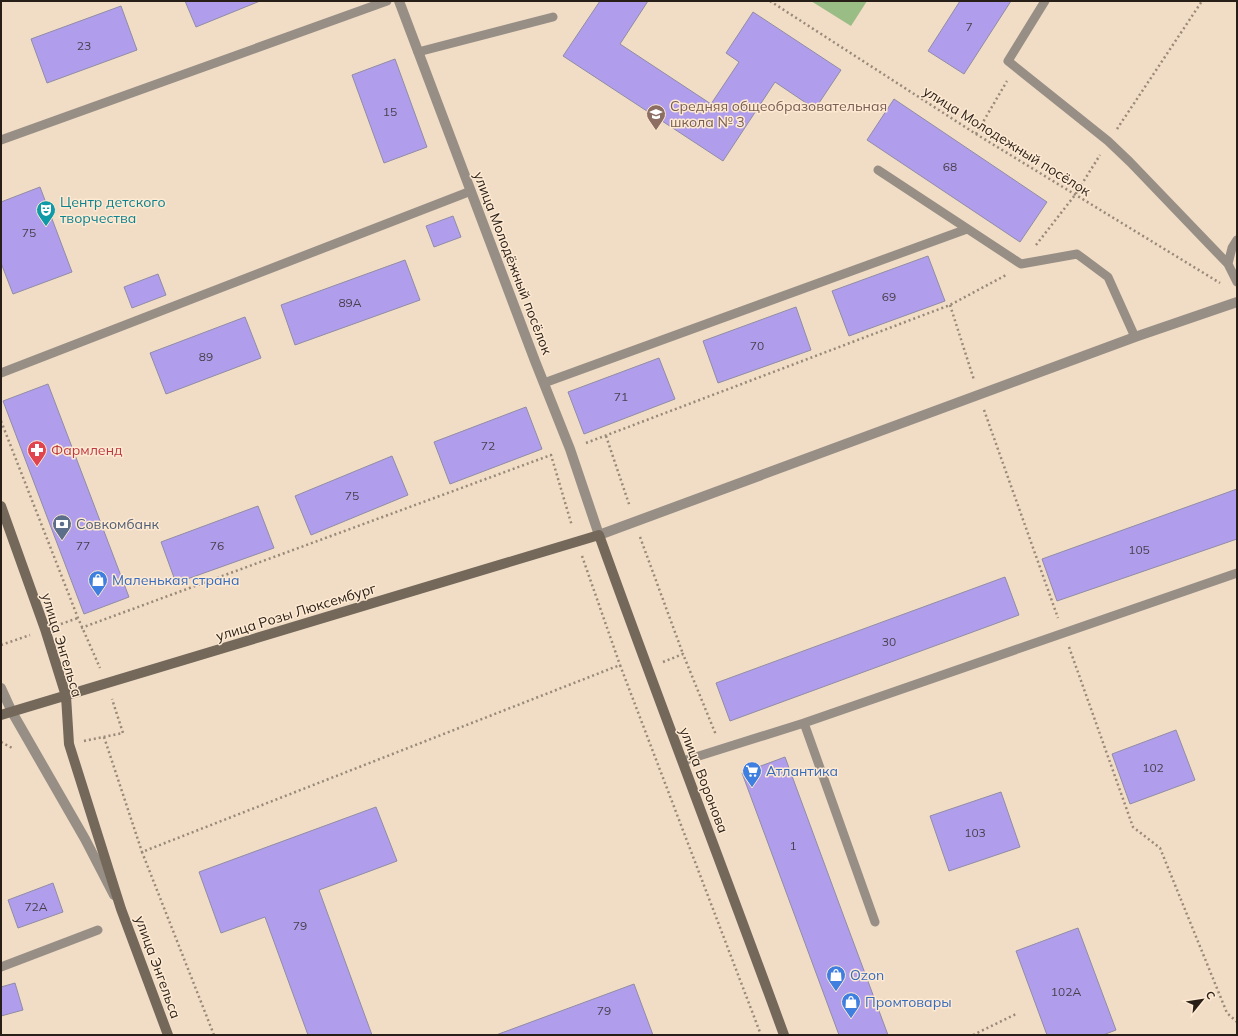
<svg xmlns="http://www.w3.org/2000/svg" width="1238" height="1036" viewBox="0 0 1238 1036" font-family="Mulish,sans-serif">
  <style>
    .green { fill: #9abc85 }
    .building { fill: #b09eec; stroke: #908ca6 }
    .lines { fill: none; stroke-linecap: round; stroke-linejoin: round }
    .path { stroke: #988979; stroke-width: 2.5; stroke-dasharray: 2 3; stroke-linecap: butt }
    .lane { stroke: #978f85; stroke-width: 9 }
    .street { stroke: #978f85; stroke-width: 10 }
    .secondary { stroke: #73685a; stroke-width: 10 }
    .labels { text-anchor: middle; dominant-baseline: central; stroke-width: 3; stroke-linejoin: round; paint-order: stroke }
    .number-label { font-size: 12px; fill: #493f4c }
    .education-label { font-size: 14px; fill: #785e54; stroke: #fee9d2; text-anchor: start }
    .street-label { font-size: 14px; fill: #271f17; stroke: #fee9d2 }
    .culture-label { font-size: 14px; fill: #0d838f; stroke: #fee9d2; text-anchor: start }
    .health-label { font-size: 14px; fill: #be3a42; stroke: #fee9d2; text-anchor: start }
    .service-label { font-size: 14px; fill: #4e5e75; stroke: #fee9d2; text-anchor: start }
    .shop-label { font-size: 14px; fill: #366cbe; stroke: #fee9d2; text-anchor: start }
  </style>
  <rect width="100%" height="100%" fill="#f1dcc5"/>
  <path class="green" d="M 811,1 L 867,1 L 851,26 Z"/>
  <path class="building" d="M 185,1 L 260,1 L 196,27 Z
    M 600,1 L 648,1 L 620,44 L 711,104 L 739,62 L 726,53 L 753,12 L 841,70 L 815,109 L 775,82 L 723,161 L 563,56 Z
    M 960,1 L 1011,1 L 964,74 L 928,51 Z
    M 121,6 L 137,50 L 47,83 L 31,39 Z
    M 395,59 L 427,147 L 384,163 L 352,75 Z
    M 894,99 L 1047,202 L 1020,242 L 867,140 Z
    M 40,187 L 72,272 L 13,294 L 1,263 L 1,202 Z
    M 453,216 L 461,237 L 434,247 L 426,226 Z
    M 928,256 L 945,301 L 849,336 L 832,291 Z
    M 405,260 L 420,300 L 295,345 L 281,305 Z
    M 158,274 L 166,295 L 132,308 L 124,287 Z
    M 796,307 L 811,350 L 718,383 L 703,341 Z
    M 245,317 L 261,358 L 166,394 L 150,353 Z
    M 659,358 L 675,399 L 584,434 L 568,392 Z
    M 48,384 L 129,597 L 84,614 L 3,401 Z
    M 526,407 L 542,449 L 450,484 L 434,442 Z
    M 392,456 L 408,495 L 311,535 L 295,496 Z
    M 1237,489 L 1237,539 L 1057,601 L 1042,559 Z
    M 258,506 L 274,548 L 176,583 L 161,542 Z
    M 1005,577 L 1019,615 L 730,721 L 716,683 Z
    M 1176,730 L 1195,780 L 1130,804 L 1112,754 Z
    M 785,757 L 844,917 L 888,1035 L 839,1035 L 742,773 Z
    M 1001,792 L 1020,847 L 949,871 L 930,816 Z
    M 376,807 L 397,861 L 319,890 L 372,1035 L 308,1035 L 265,917 L 221,933 L 199,872 Z
    M 53,883 L 63,912 L 18,928 L 8,900 Z
    M 1078,928 L 1116,1030 L 1103,1035 L 1047,1035 L 1016,951 Z
    M 15,983 L 23,1010 L 1,1016 L 1,987 Z
    M 634,984 L 653,1035 L 496,1035 Z"/>
  <g class="lines">
    <path class="path" d="M 770,1 L 976,134 L 1220,283
      M 1117,129 L 1202,1
      M 976,134 L 1007,81
      M 1036,245 L 1075,195 L 1100,155
      M 950,305 L 974,380
      M 984,410 L 1058,618
      M 1,421 L 78,618 L 100,668
      M 606,436 L 630,507
      M 586,443 L 950,305 L 1008,274
      M 640,537 L 683,654
      M 582,556 L 620,665
      M 61,624 L 78,618
      M 81,628 L 551,455 L 572,526
      M 1,645 L 30,635
      M 1069,647 L 1133,827 L 1160,848 L 1227,1013 L 1237,1022
      M 663,662 L 683,654 L 716,735
      M 104,737 L 142,852
      M 84,741 L 123,733 L 112,699
      M 1,742 L 14,749
      M 214,1035 L 142,852 L 620,665 L 761,1035
      M 973,1035 L 1016,1014"/>
    <path class="lane" d="M 1045,1 L 1008,61 L 1108,141 L 1130,162 L 1228,264
      M 418,52 L 553,17
      M 1,140 L 387,1
      M 878,170 L 1021,264 L 1077,254 L 1108,277 L 1135,337
      M 1237,240 L 1232,248 L 1228,264 L 1237,282
      M 1,373 L 471,191
      M 544,383 L 967,229
      M 804,723 L 875,922
      M 683,761 L 804,723 L 1237,573
      M 1,967 L 98,930"/>
    <path class="street" d="M 399,1 L 535,361 L 570,449 L 599,535 L 1135,337 L 1237,302
      M 1,688 L 12,712 L 85,839 L 114,895"/>
    <path class="secondary" d="M 1,506 L 45,629 L 66,696 L 69,744 L 121,909 L 168,1035
      M 1,715 L 599,535 C 659,702 723,868 784,1035"/>
  </g>
  <defs>
    <g id="school-pin" transform="scale(1)"><path d="M0 17L-7.5 6A9.5 9.5 0 1 1 7.5 6Z" fill="#8d6e63" stroke="#fee9d2"/><path d="M0-5L7-2L0 1L-7-2ZM-4 1L0 2.5L4 1V4Q0 6-4 4Z" fill="#fff"/></g>
    <g id="theatre-pin" transform="scale(1)"><path d="M0 17L-7.5 6A9.5 9.5 0 1 1 7.5 6Z" fill="#0f9aa8" stroke="#fee9d2"/><path d="M-5-5.5Q0-4 5-5.5V0Q5 5 0 6Q-5 5-5 0ZM-3.3-2.5H-1v1.5H-3.3ZM1-2.5H3.3v1.5H1ZM-2.8 1Q0 5.5 2.8 1Z" fill="#fff"/></g>
    <g id="pharmacy-pin" transform="scale(1)"><path d="M0 17L-7.5 6A9.5 9.5 0 1 1 7.5 6Z" fill="#e0444e" stroke="#fee9d2"/><path d="M-2-6h4v4h4v4h-4v4h-4v-4h-4v-4h4Z" fill="#fff"/></g>
    <g id="bank-pin" transform="scale(1)"><path d="M0 17L-7.5 6A9.5 9.5 0 1 1 7.5 6Z" fill="#5c6f8a" stroke="#fee9d2"/><path d="M-6-4H6V4H-6ZM0-2.3a2.3 2.3 0 1 0 0 4.6a2.3 2.3 0 1 0 0-4.6Z" fill="#fff"/></g>
    <g id="shop-pin" transform="scale(1)"><path d="M0 17L-7.5 6A9.5 9.5 0 1 1 7.5 6Z" fill="#3f7fe0" stroke="#fee9d2"/><path d="M-5-2.5h2.3a2.7 3.5 0 0 1 5.4 0H5L5.5 6h-11ZM-1.5-2.5h3a1.5 2.3 0 0 0-3 0Z" fill="#fff"/></g>
    <g id="supermarket-pin" transform="scale(1)"><path d="M0 17L-7.5 6A9.5 9.5 0 1 1 7.5 6Z" fill="#3f7fe0" stroke="#fee9d2"/><path d="M-6-5.5h2.5l.6 2H6L4.5 2H-2.5L-4.4-4H-6ZM-1.5 3.2a1.3 1.3 0 1 0 .1 0ZM3 3.2a1.3 1.3 0 1 0 .1 0Z" fill="#fff"/></g>
  </defs>
  <g fill-rule="evenodd">
    <use href="#school-pin" x="656" y="114"/>
    <use href="#theatre-pin" x="46" y="210"/>
    <use href="#pharmacy-pin" x="37" y="450"/>
    <use href="#bank-pin" x="62" y="524"/>
    <use href="#shop-pin" x="98" y="580"/>
    <use href="#supermarket-pin" x="752" y="771"/>
    <use href="#shop-pin" x="836" y="975"/>
    <use href="#shop-pin" x="851" y="1002"/>
  </g>
  <g class="labels">
    <g class="number-label">
      <text x="969" y="26">7</text>
      <text x="84" y="45">23</text>
      <text x="390" y="111">15</text>
      <text x="950" y="166">68</text>
      <text x="29" y="232">75</text>
      <text x="889" y="296">69</text>
      <text x="350" y="302">89А</text>
      <text x="757" y="345">70</text>
      <text x="206" y="356">89</text>
      <text x="621" y="396">71</text>
      <text x="488" y="445">72</text>
      <text x="352" y="495">75</text>
      <text x="83" y="545">77</text>
      <text x="217" y="545">76</text>
      <text x="1139" y="549">105</text>
      <text x="889" y="641">30</text>
      <text x="1153" y="767">102</text>
      <text x="975" y="832">103</text>
      <text x="793" y="845">1</text>
      <text x="36" y="906">72А</text>
      <text x="300" y="925">79</text>
      <text x="1066" y="991">102А</text>
      <text x="604" y="1010">79</text>
    </g>
    <g class="education-label">
      <text x="670" y="106">Средняя общеобразовательная<tspan x="670" dy="16">школа № 3</tspan></text>
    </g>
    <g class="street-label">
      <text transform="translate(1007 141) rotate(32)">улица Молодежный посёлок</text>
      <text transform="translate(513 263) rotate(69)">улица Молодёжный посёлок</text>
      <text transform="translate(296 612) rotate(-17)">улица Розы Люксембург</text>
      <text transform="translate(62 645) rotate(73)">улица Энгельса</text>
      <text transform="translate(704 780) rotate(69)">улица Воронова</text>
      <text transform="translate(158 967) rotate(70)">улица Энгельса</text>
    </g>
    <g class="culture-label">
      <text x="60" y="202">Центр детского<tspan x="60" dy="16">творчества</tspan></text>
    </g>
    <g class="health-label">
      <text x="51" y="450">Фармленд</text>
    </g>
    <g class="service-label">
      <text x="76" y="524">Совкомбанк</text>
    </g>
    <g class="shop-label">
      <text x="112" y="580">Маленькая страна</text>
      <text x="766" y="771">Атлантика</text>
      <text x="850" y="975">Ozon</text>
      <text x="865" y="1002">Промтовары</text>
    </g>
  </g>
  <rect width="1238" height="1036" fill="none" stroke="#271f17" stroke-width="4"/>
  <g transform="translate(1202 1000) rotate(60)" stroke="#fee9d2" stroke-width="3" paint-order="stroke">
  <path d="M0-3L7 15L0 10L-7 15Z" fill="#271f17"/>
  <text y="-6" font-size="11" font-weight="bold" text-anchor="middle" fill="#271f17">С</text>
  </g>
</svg>
